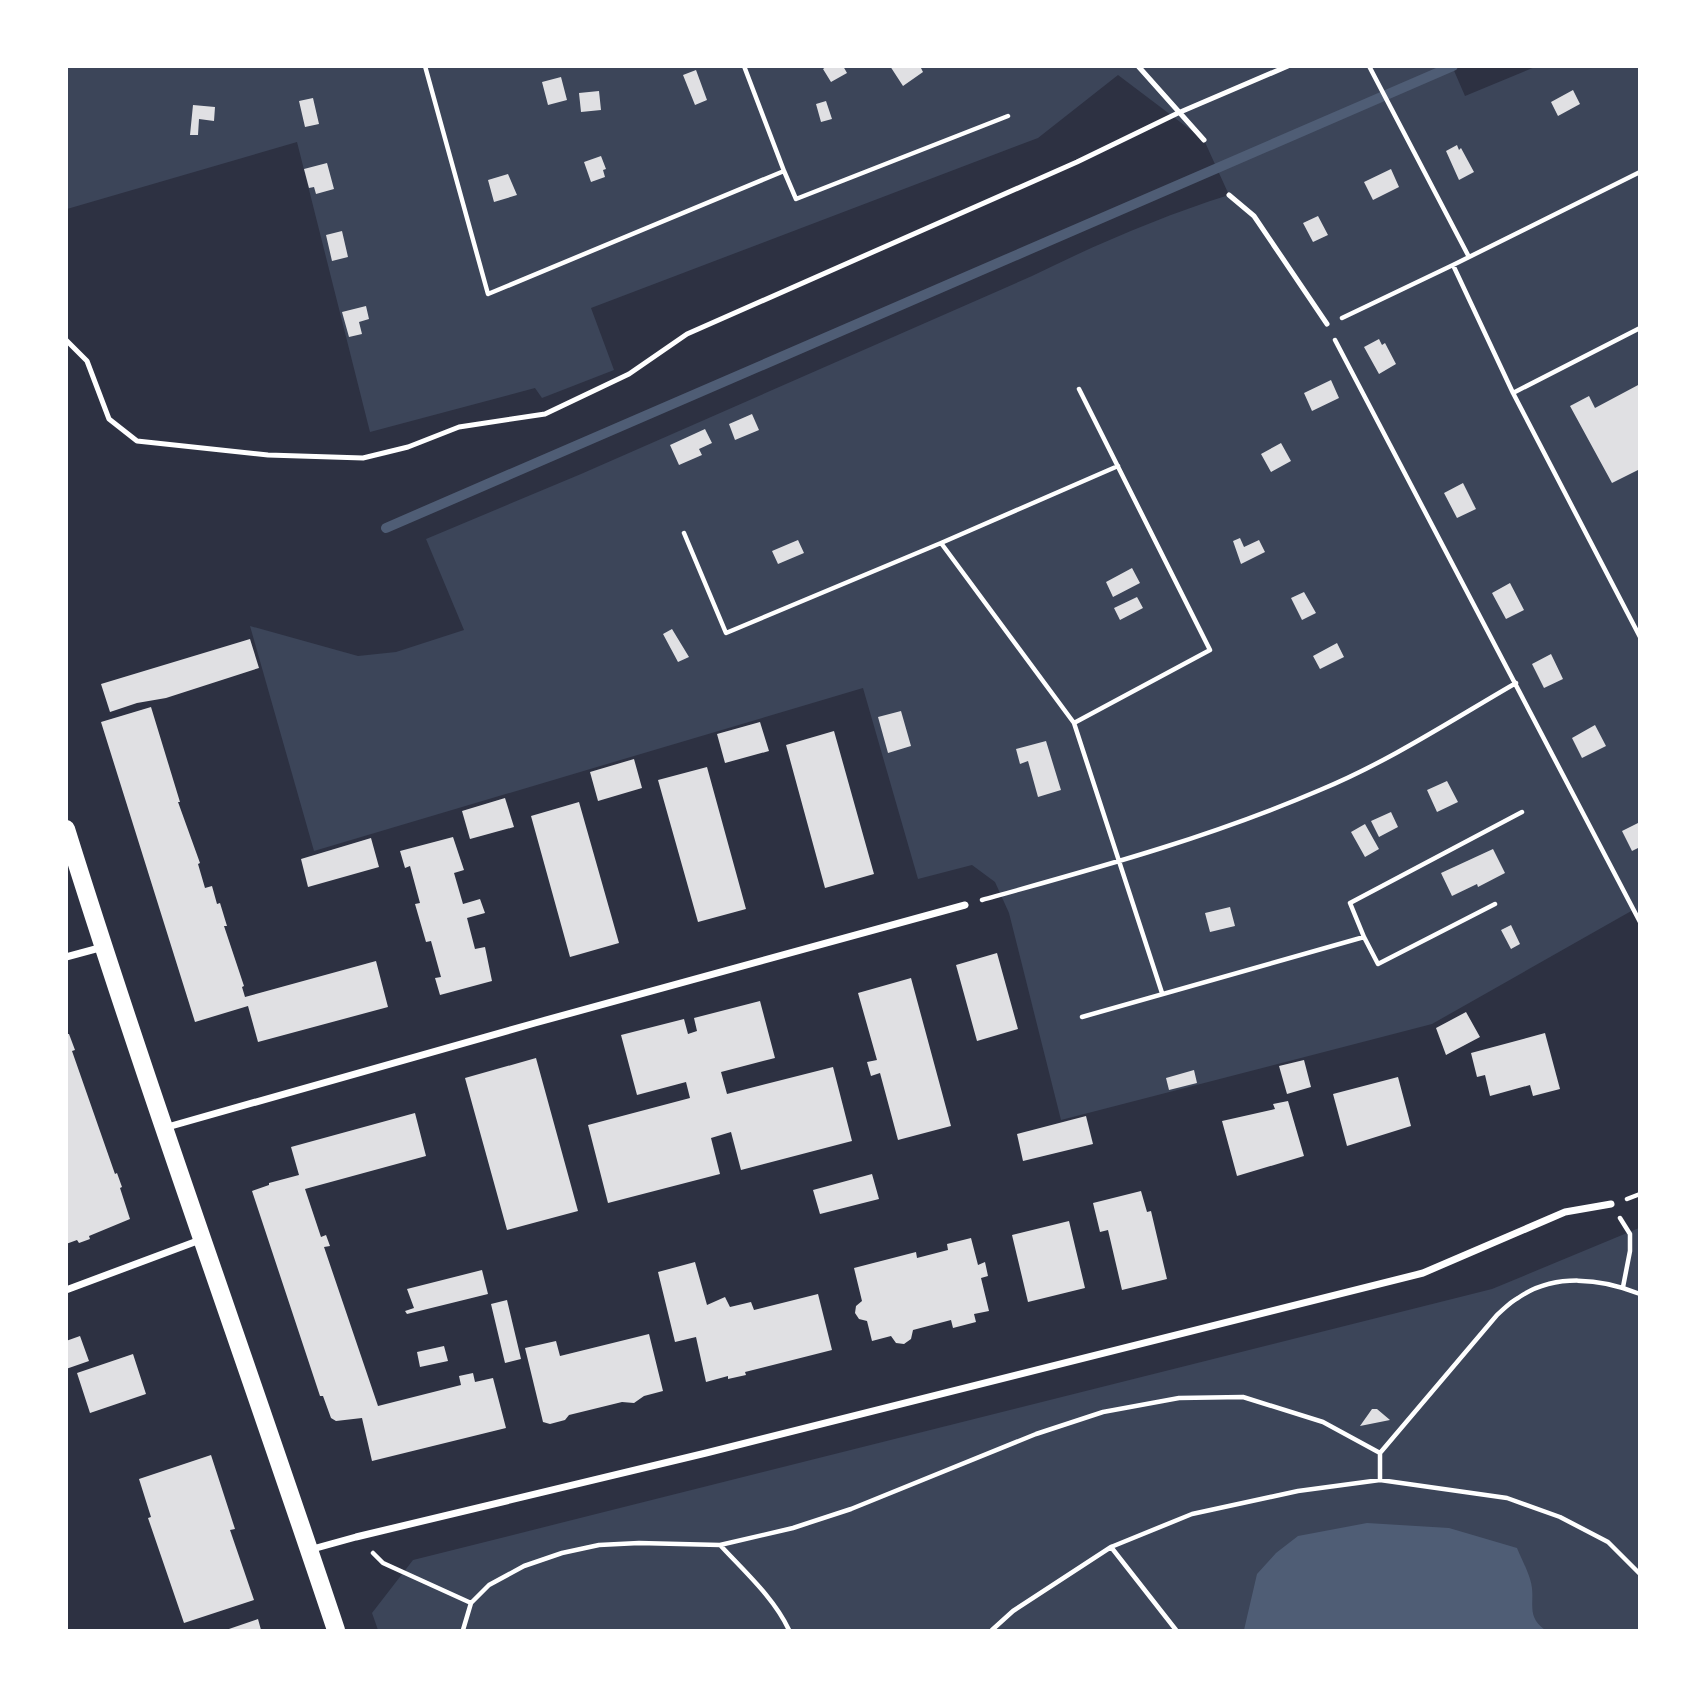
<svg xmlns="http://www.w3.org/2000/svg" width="1706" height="1697" viewBox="0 0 1706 1697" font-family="'Noto Sans',sans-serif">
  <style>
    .green { fill: #3c4559 }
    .water { fill: #4f5d75 }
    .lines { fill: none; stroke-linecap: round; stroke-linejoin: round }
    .stream { stroke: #4f5d75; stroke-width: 10 }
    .building { fill: #e0e0e3 }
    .path { stroke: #fff; stroke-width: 4.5 }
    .service { stroke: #fff; stroke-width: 5 }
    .minor { stroke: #fff; stroke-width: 7 }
    .primary { stroke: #fff; stroke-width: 18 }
  </style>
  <rect width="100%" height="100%" fill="#2d3142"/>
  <path class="green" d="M 1452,66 L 1465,96 L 1535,67 L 1639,67 L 1639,922 L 1633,910 L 1432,1024 L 1061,1120 L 1009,913 L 995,882 L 972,865 L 918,879 L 863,688 L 314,851 L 250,626 L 358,656 L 396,652 L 464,630 L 426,539 L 581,474 L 1032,276 C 1095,245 1162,216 1229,195 L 1204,140 L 1118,75 L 1038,138 L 591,308 L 614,370 L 542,398 L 535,388 L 370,432 L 297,142 L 67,209 L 66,67 Z
    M 1639,1228 L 1639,1630 L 378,1630 L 372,1613 L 413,1560 L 1492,1289 Z"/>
  <path class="water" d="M 1367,1523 L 1449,1528 L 1517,1548 C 1521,1558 1527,1569 1530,1579 C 1537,1600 1524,1615 1545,1630 L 1244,1630 L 1257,1574 L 1276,1553 L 1298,1536 Z"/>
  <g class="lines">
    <path class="stream" d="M 386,528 L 1453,66"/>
  </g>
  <path class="building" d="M 827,66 L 843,66 L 847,73 L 831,82 L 823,69 Z
    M 890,66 L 920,66 L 923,72 L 903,86 Z
    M 696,70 L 707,100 L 695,105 L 683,75 Z
    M 561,77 L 567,100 L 548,105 L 542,82 Z
    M 1573,90 L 1580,104 L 1558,116 L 1551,102 Z
    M 599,91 L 601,110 L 581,112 L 579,93 Z
    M 313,98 L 319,124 L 305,127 L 299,101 Z
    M 826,101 L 832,119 L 821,122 L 816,104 Z
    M 193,105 L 215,107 L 214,121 L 199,119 L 198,135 L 190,135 Z
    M 1457,145 L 1459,150 L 1461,148 L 1474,172 L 1459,180 L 1446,151 Z
    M 601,156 L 606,169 L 603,170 L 605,177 L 591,182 L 584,162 Z
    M 327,163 L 334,189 L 316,194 L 314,187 L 309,188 L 304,169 Z
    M 1391,169 L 1399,187 L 1373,200 L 1364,182 Z
    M 508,174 L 517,195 L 494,202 L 488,180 Z
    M 1318,216 L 1328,235 L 1313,242 L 1303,223 Z
    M 342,231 L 348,257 L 332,261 L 326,235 Z
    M 366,306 L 369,319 L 359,322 L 362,334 L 349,337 L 342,312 Z
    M 1379,339 L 1382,345 L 1385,343 L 1396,364 L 1379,374 L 1364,347 Z
    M 1331,380 L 1339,398 L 1312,411 L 1304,393 Z
    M 1640,384 L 1640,469 L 1612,483 L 1570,406 L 1589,396 L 1595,408 Z
    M 752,414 L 759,430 L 735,440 L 729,424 Z
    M 705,429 L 712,443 L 699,449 L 702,455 L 679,465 L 670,445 Z
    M 1281,443 L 1291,461 L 1271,472 L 1261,454 Z
    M 1463,483 L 1476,509 L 1457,518 L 1444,493 Z
    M 1240,538 L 1244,547 L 1259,540 L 1265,552 L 1241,564 L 1233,541 Z
    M 798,540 L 804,553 L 778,564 L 772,551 Z
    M 1132,568 L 1140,583 L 1113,597 L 1106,582 Z
    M 1510,583 L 1524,610 L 1506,619 L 1492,593 Z
    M 1304,592 L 1316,613 L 1302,620 L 1291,598 Z
    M 1137,597 L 1143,608 L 1120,620 L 1114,608 Z
    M 672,629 L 689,657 L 678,662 L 663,634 Z
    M 250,639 L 259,668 L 166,698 L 137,703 L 110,712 L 101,684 Z
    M 1337,643 L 1344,657 L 1320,669 L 1313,656 Z
    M 1551,654 L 1563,679 L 1544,688 L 1532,664 Z
    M 151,707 L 180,802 L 178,802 L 200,863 L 198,864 L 205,888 L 212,886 L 217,904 L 220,903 L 227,926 L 224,926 L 244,986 L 242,987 L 245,997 L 376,961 L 388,1007 L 258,1042 L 248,1006 L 195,1022 L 101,722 Z
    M 901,711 L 911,746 L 888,753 L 878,717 Z
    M 760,722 L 769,751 L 725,763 L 717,734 Z
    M 1595,725 L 1606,746 L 1582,758 L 1572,738 Z
    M 834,731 L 874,874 L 825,888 L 786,745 Z
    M 1046,741 L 1061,790 L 1038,797 L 1028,761 L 1020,764 L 1016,749 Z
    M 634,759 L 642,788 L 598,801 L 590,772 Z
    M 707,767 L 746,909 L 698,922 L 658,780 Z
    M 1447,781 L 1458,802 L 1437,812 L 1427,790 Z
    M 505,798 L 514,827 L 470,839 L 462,811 Z
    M 579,802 L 619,943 L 570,957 L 531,816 Z
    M 1391,812 L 1398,827 L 1379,837 L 1371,821 Z
    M 1640,822 L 1640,847 L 1632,851 L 1622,831 Z
    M 1365,824 L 1379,849 L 1365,857 L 1351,832 Z
    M 453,837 L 464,870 L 454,873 L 463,904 L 480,899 L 485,913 L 467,918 L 475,949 L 485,947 L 492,981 L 440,995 L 435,978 L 441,977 L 431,941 L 426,942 L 415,904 L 420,903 L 410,866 L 405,868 L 400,851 Z
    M 371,838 L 379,867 L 308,887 L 301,859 Z
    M 1493,849 L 1505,873 L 1478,887 L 1477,884 L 1452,896 L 1441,873 Z
    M 1230,907 L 1235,926 L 1210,932 L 1205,913 Z
    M 1511,925 L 1520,944 L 1511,949 L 1501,930 Z
    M 997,953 L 1018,1029 L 977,1041 L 956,965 Z
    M 911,978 L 951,1126 L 898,1140 L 880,1073 L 871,1076 L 867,1062 L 877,1060 L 858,993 Z
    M 760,1001 L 775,1058 L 721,1072 L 727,1094 L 833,1067 L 852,1141 L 741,1170 L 731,1132 L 711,1138 L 720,1174 L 608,1203 L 588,1125 L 690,1098 L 686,1082 L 637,1095 L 621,1035 L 684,1019 L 688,1034 L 697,1031 L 694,1018 Z
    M 1466,1012 L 1480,1037 L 1446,1055 L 1436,1028 Z
    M 1545,1033 L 1560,1089 L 1533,1096 L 1530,1085 L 1490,1096 L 1485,1075 L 1477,1077 L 1471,1053 Z
    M 66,1034 L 69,1034 L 75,1050 L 72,1051 L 115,1174 L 117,1173 L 122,1187 L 120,1188 L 130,1219 L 89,1236 L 90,1239 L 79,1243 L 77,1240 L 66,1244 Z
    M 536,1058 L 578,1211 L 507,1230 L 465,1078 Z
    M 1304,1060 L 1311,1087 L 1287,1094 L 1279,1066 Z
    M 1194,1070 L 1197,1083 L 1169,1090 L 1166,1078 Z
    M 1398,1077 L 1411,1126 L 1347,1146 L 1333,1094 Z
    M 1288,1101 L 1304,1156 L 1237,1176 L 1222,1121 L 1275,1109 L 1273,1104 Z
    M 415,1113 L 426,1156 L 305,1189 L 321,1237 L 326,1235 L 330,1246 L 324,1247 L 378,1406 L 461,1385 L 459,1376 L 473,1373 L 475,1382 L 493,1378 L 506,1428 L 372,1461 L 362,1418 L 336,1421 L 331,1418 L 323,1396 L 320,1396 L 252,1191 L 269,1185 L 269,1183 L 299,1175 L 291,1147 Z
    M 1086,1116 L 1093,1144 L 1023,1161 L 1017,1134 Z
    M 872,1174 L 879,1199 L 820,1214 L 813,1190 Z
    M 1141,1191 L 1147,1212 L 1151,1211 L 1167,1279 L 1122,1290 L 1108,1230 L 1100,1232 L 1093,1203 Z
    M 1069,1221 L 1085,1288 L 1028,1302 L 1012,1235 Z
    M 971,1238 L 978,1265 L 985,1262 L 988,1276 L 981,1278 L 989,1311 L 974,1314 L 976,1322 L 953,1328 L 951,1320 L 913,1330 L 911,1339 L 904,1344 L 896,1343 L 891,1336 L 872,1341 L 867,1321 L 859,1319 L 855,1313 L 856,1306 L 862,1301 L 854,1268 L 916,1252 L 917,1258 L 948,1250 L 947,1244 Z
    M 695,1262 L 707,1305 L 725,1297 L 730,1307 L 751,1302 L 754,1310 L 818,1294 L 832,1350 L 745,1372 L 746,1375 L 728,1379 L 728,1376 L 706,1382 L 696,1337 L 675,1342 L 658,1272 Z
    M 482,1270 L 488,1294 L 407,1314 L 405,1311 L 414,1308 L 407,1289 Z
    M 507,1300 L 521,1359 L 505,1363 L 491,1304 Z
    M 649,1334 L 663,1391 L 644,1396 L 634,1403 L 622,1402 L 569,1415 L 565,1420 L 550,1424 L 543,1422 L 525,1348 L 556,1341 L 560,1356 Z
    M 80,1336 L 89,1361 L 66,1369 L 66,1341 Z
    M 444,1346 L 448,1361 L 420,1367 L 417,1352 Z
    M 133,1354 L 146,1394 L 90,1413 L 77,1373 Z
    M 1372,1409 L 1377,1409 L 1390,1420 L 1360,1426 Z
    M 211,1455 L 235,1529 L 230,1530 L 254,1600 L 184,1623 L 148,1518 L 151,1517 L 139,1479 Z
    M 258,1619 L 261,1630 L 226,1630 Z"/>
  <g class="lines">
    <path class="path" d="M 425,66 L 488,294 L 784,171 L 796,199 L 1008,116
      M 744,66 L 784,171
      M 1369,66 L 1469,257
      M 1453,265 L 1513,393 L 1640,637
      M 1342,318 L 1453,265 L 1640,172
      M 1335,340 L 1640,922
      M 1513,393 L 1640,328
      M 684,533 L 726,633 L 941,543 L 1074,723 L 1210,650 L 1079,389
      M 941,543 L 1118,466
      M 1074,723 L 1162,993
      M 982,900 C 1097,868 1211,837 1320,790 C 1388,762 1452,720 1516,683
      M 1364,937 L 1350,903 L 1522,812
      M 1082,1017 L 1364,937 L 1378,964 L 1495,904
      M 1627,1199 L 1640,1194
      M 1620,1218 L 1630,1234 L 1630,1251 L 1623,1287
      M 1380,1480 L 1380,1453 L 1497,1315 C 1503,1310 1510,1302 1518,1298 C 1554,1273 1601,1278 1640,1294
      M 721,1546 C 745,1572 774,1598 789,1630
      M 1111,1547 L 1176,1630
      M 373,1553 L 383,1563 L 471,1603
      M 463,1630 L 471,1603 L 489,1585 L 524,1566 L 562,1553 L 599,1545 L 639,1543 L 720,1545 L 793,1528 L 851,1509 L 1036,1434 L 1103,1412 L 1179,1398 L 1243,1397 L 1323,1422 L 1380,1453
      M 992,1630 L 1013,1611 L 1111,1547 L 1192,1514 L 1298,1491 L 1380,1480 L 1507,1498 L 1560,1517 L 1608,1542 L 1640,1574"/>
    <path class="service" d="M 1138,66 L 1204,140
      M 1229,195 L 1254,216 L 1327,324
      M 66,340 L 87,361 L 109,419 L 137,441 L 268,455 L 363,458 L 408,447 L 459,427 L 545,414 L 629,374 L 687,334 L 1077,162 L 1178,113 L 1288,66"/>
    <path class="minor" d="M 66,957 L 103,947
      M 164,1128 L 535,1023 L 965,905
      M 66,1290 L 200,1240
      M 309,1550 L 356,1537 L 706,1453 L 1423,1273 L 1565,1212 L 1611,1204"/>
    <path class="primary" d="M 66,829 C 150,1098 247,1363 336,1630"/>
  </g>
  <rect width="1706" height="1697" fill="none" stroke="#ffffff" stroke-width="136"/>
</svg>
